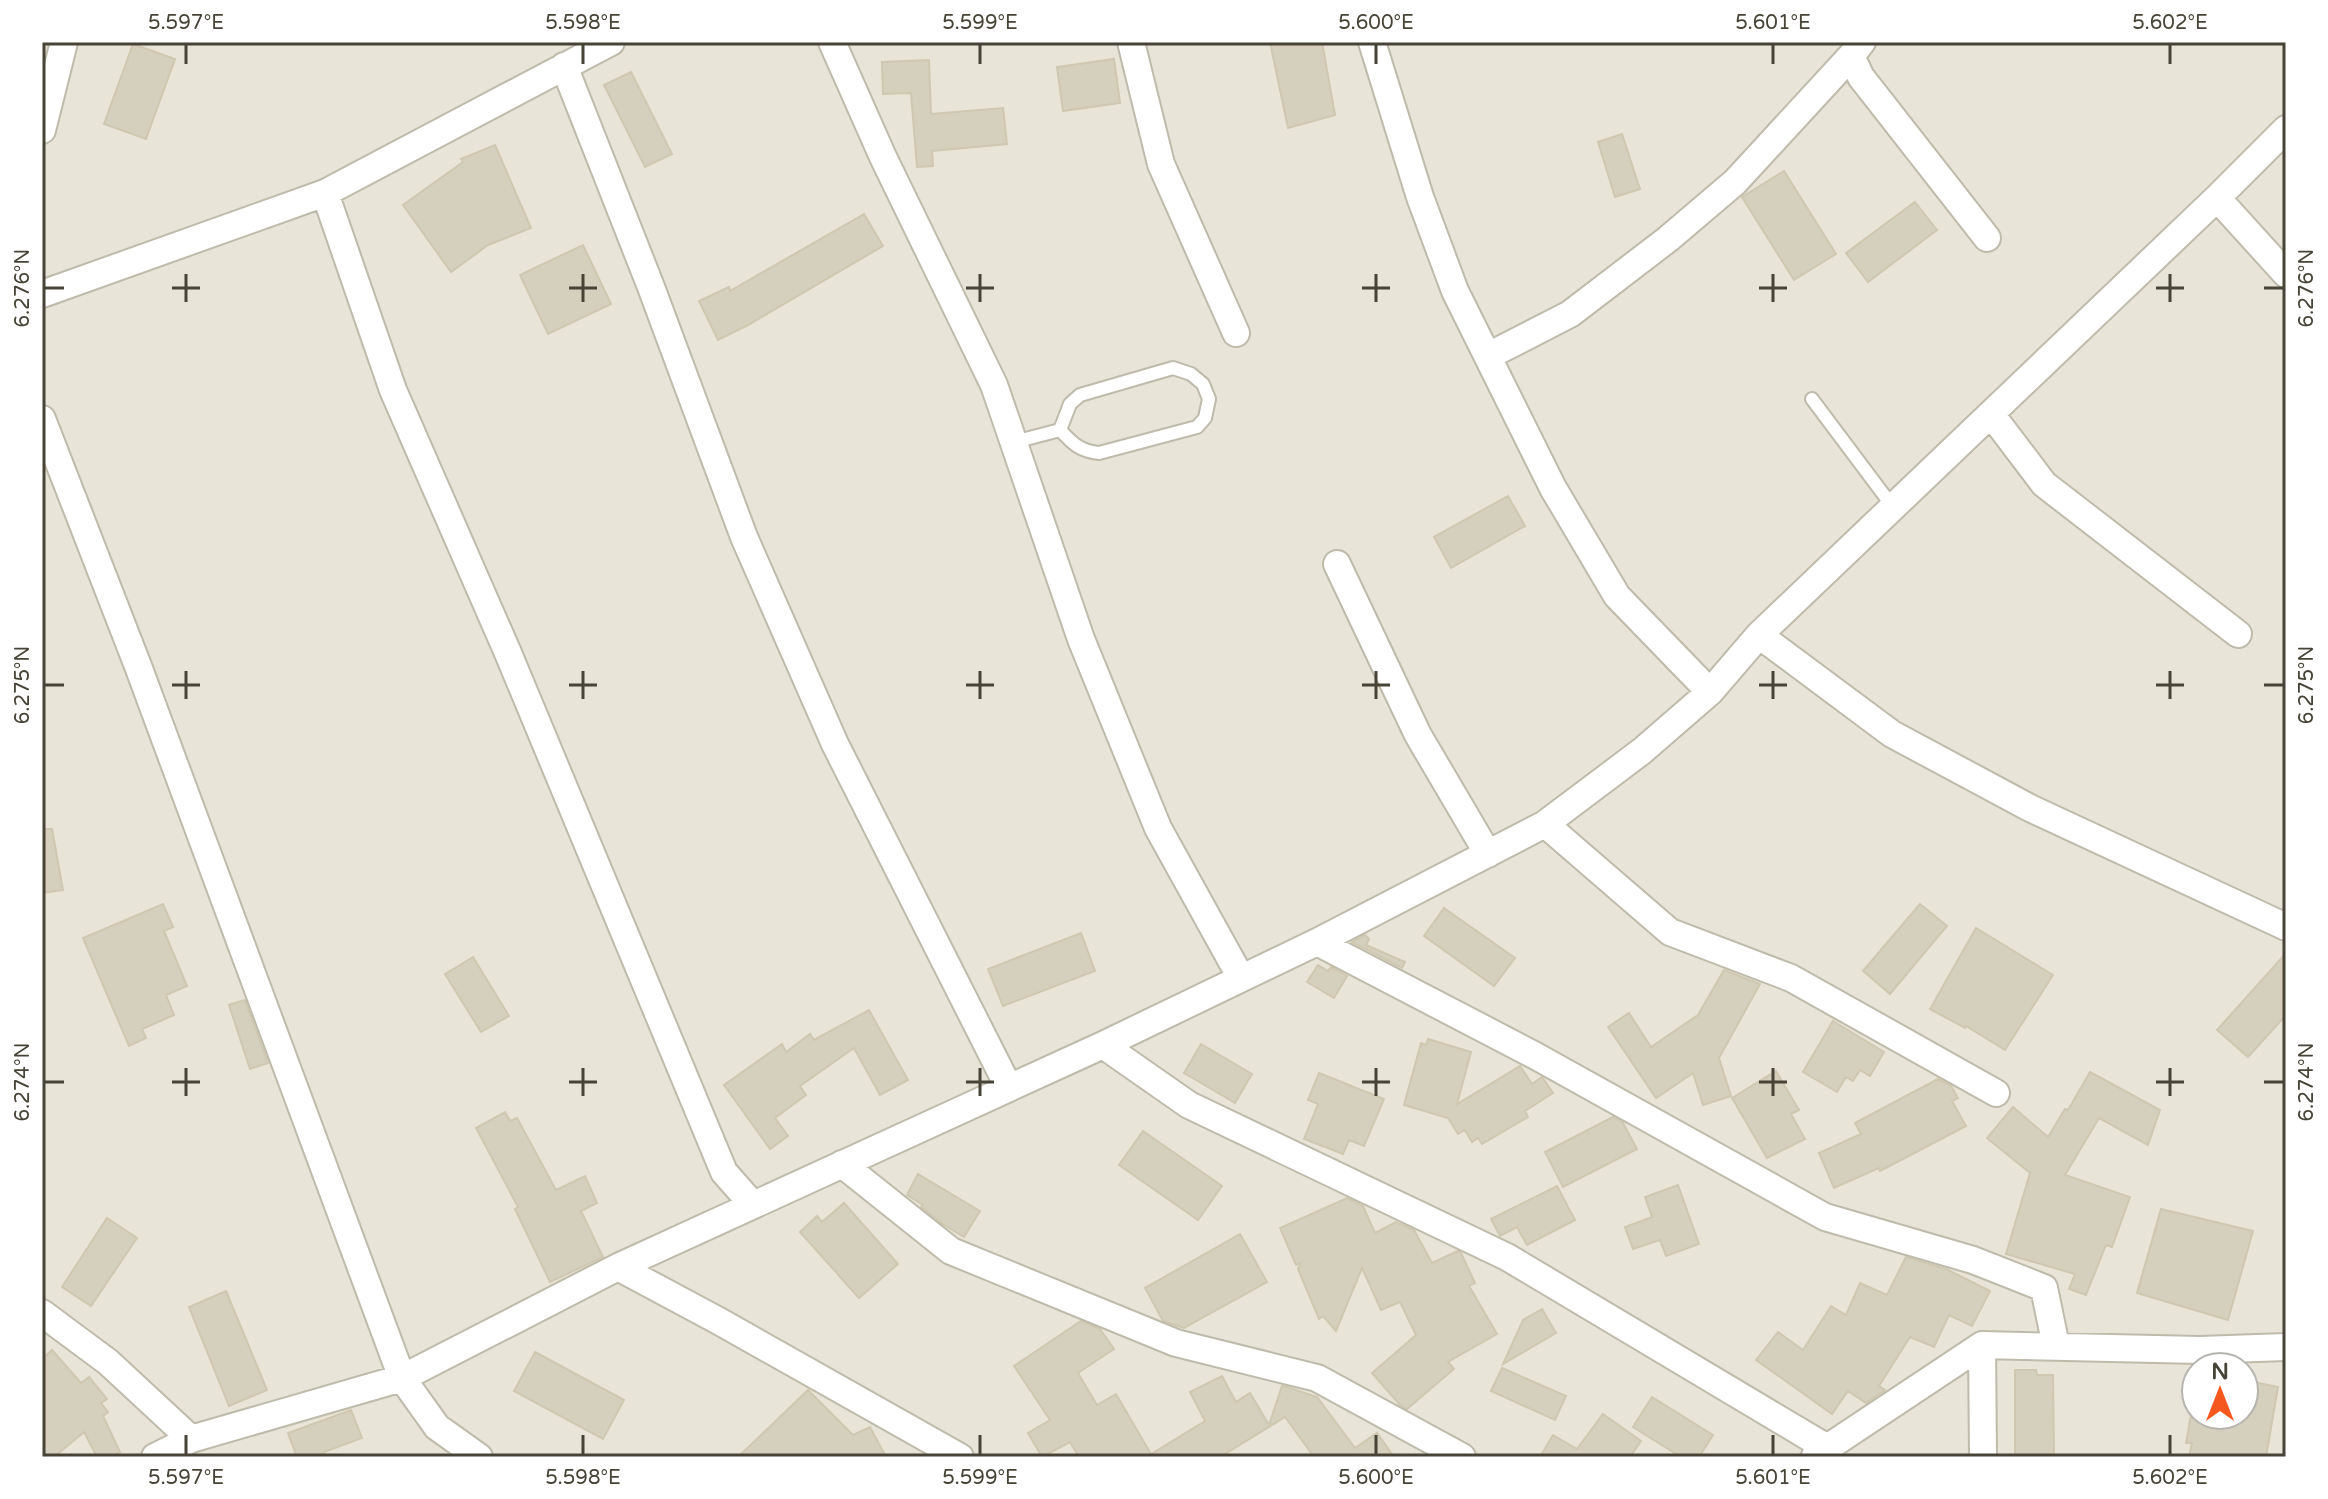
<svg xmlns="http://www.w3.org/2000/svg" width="2328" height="1499" viewBox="0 0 2328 1499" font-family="'Varela Round',sans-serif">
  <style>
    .residential { fill: #e8e4d7; fill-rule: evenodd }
    .building { fill: #d5cfbe; stroke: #d0c7b1; stroke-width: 2 }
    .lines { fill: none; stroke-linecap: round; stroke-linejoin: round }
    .lane-casing { stroke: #bfbbab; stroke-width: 16 }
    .street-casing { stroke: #bfbbab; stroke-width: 30 }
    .lane { stroke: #fff; stroke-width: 12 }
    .street { stroke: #fff; stroke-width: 26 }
    .ticks { fill: none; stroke: #474337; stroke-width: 3 }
    .neatline { fill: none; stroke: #474337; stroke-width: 3 }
    .ticks-label { font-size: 20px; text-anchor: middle; fill: #474337 }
  </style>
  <rect width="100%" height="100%" fill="#f4f2e9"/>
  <path class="residential" d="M 42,42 L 2286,42 L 2286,1457 L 42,1457 ZM 2196,1367 L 2244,1367 L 2244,1415 L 2196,1415 Z"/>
  <path class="building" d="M 1270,42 L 1322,42 L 1335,115 L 1288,128 Z
    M 133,44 L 175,59 L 146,139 L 104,124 Z
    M 1114,59 L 1120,103 L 1063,111 L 1057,67 Z
    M 929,60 L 931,114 L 1003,108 L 1007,144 L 932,151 L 933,166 L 917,167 L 911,93 L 883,94 L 882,62 Z
    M 631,72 L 672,154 L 645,167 L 604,85 Z
    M 1622,134 L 1640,189 L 1615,197 L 1598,142 Z
    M 495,145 L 531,228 L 488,245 L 451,272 L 403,205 L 463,162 L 461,159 Z
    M 1784,171 L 1836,254 L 1794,280 L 1742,197 Z
    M 1915,202 L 1937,230 L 1868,282 L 1846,253 Z
    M 864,214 L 883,246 L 748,325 L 718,340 L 699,301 L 729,287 L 730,291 Z
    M 583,245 L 611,304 L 548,334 L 520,275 Z
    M 1508,496 L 1525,526 L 1451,568 L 1434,537 Z
    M 42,829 L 52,829 L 63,890 L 42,893 Z
    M 163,904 L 173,927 L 164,931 L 187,986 L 166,995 L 174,1015 L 142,1029 L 146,1038 L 129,1046 L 83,938 Z
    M 1920,904 L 1947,926 L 1890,994 L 1863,971 Z
    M 1444,908 L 1515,958 L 1494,986 L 1424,936 Z
    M 1976,928 L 2053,975 L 2005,1050 L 1966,1026 L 1965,1028 L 1930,1009 Z
    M 1081,933 L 1095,971 L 1003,1006 L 988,969 Z
    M 1365,935 L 1369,939 L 1366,945 L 1405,962 L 1402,968 L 1352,942 Z
    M 2286,953 L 2286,1015 L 2248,1057 L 2217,1030 Z
    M 473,957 L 509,1016 L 481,1032 L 445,974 Z
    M 1318,965 L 1328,971 L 1331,967 L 1347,976 L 1334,998 L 1307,982 Z
    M 1724,970 L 1760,984 L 1719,1058 L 1731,1096 L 1703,1105 L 1693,1073 L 1656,1098 L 1608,1027 L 1629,1013 L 1651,1047 L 1698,1015 Z
    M 245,1000 L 268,1063 L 250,1069 L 229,1005 Z
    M 869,1010 L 908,1080 L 880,1095 L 854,1048 L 800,1086 L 806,1095 L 775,1118 L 788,1136 L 770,1149 L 724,1085 L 782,1044 L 786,1052 L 810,1034 L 814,1040 Z
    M 1833,1021 L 1884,1052 L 1870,1076 L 1860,1070 L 1853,1081 L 1846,1077 L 1837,1092 L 1803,1072 Z
    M 1428,1039 L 1471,1052 L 1457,1104 L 1520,1066 L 1532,1084 L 1542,1077 L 1553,1093 L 1525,1111 L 1528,1117 L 1482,1144 L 1478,1138 L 1472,1142 L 1465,1130 L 1458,1134 L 1448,1118 L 1404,1105 L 1421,1043 L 1426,1045 Z
    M 1201,1044 L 1252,1074 L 1235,1103 L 1184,1073 Z
    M 1776,1071 L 1799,1110 L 1791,1114 L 1805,1139 L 1767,1158 L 1732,1098 Z
    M 2090,1072 L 2160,1110 L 2148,1145 L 2099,1118 L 2065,1175 L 2130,1197 L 2112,1247 L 2106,1245 L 2086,1295 L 2069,1289 L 2075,1274 L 2006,1254 L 2030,1173 L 1987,1138 L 2013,1107 L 2048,1137 L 2065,1109 L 2068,1110 Z
    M 1319,1073 L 1384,1099 L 1364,1146 L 1349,1140 L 1343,1154 L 1304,1139 L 1318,1104 L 1308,1100 Z
    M 1938,1079 L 1951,1086 L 1958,1098 L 1952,1101 L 1966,1126 L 1880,1171 L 1879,1168 L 1834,1188 L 1819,1153 L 1861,1134 L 1855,1123 Z
    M 505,1112 L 510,1121 L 517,1118 L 556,1190 L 585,1176 L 597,1203 L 581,1211 L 603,1257 L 550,1282 L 515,1209 L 518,1207 L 476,1128 Z
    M 1613,1117 L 1623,1123 L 1637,1149 L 1563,1187 L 1545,1152 Z
    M 1143,1131 L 1222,1186 L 1198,1220 L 1119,1165 Z
    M 918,1174 L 980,1211 L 964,1237 L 944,1225 L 921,1207 L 923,1205 L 907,1195 Z
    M 1678,1185 L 1699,1244 L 1666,1256 L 1660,1240 L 1633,1249 L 1625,1227 L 1652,1217 L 1645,1197 Z
    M 1557,1186 L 1575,1220 L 1527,1245 L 1517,1227 L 1500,1236 L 1491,1219 Z
    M 1347,1198 L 1363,1206 L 1375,1233 L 1396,1222 L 1414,1230 L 1432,1263 L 1458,1251 L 1461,1253 L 1475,1283 L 1469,1286 L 1497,1334 L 1448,1362 L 1454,1369 L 1407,1409 L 1400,1405 L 1372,1373 L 1416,1335 L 1400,1302 L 1381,1310 L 1362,1268 L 1336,1331 L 1323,1316 L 1319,1319 L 1298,1269 L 1301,1263 L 1296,1265 L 1280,1228 Z
    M 844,1203 L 898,1264 L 859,1298 L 800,1232 L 817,1216 L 822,1222 Z
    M 2161,1209 L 2253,1231 L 2228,1320 L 2137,1293 Z
    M 107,1218 L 137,1238 L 91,1306 L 62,1287 Z
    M 1240,1234 L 1267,1282 L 1184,1328 L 1163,1321 L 1145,1288 Z
    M 1906,1257 L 1946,1269 L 1990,1291 L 1972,1326 L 1949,1315 L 1934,1347 L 1910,1337 L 1879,1386 L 1885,1390 L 1866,1403 L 1848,1391 L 1832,1414 L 1756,1360 L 1778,1332 L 1803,1350 L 1831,1306 L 1846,1315 L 1860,1283 L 1887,1295 Z
    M 226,1291 L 267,1390 L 229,1406 L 189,1307 Z
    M 1542,1309 L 1556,1333 L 1503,1364 L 1523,1320 Z
    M 1081,1321 L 1100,1329 L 1114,1349 L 1078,1373 L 1097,1405 L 1116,1394 L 1151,1454 L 1205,1421 L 1190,1392 L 1222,1376 L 1236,1402 L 1250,1393 L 1269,1425 L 1282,1386 L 1287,1387 L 1317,1397 L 1355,1448 L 1377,1433 L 1394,1457 L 1314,1457 L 1285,1417 L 1220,1457 L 1079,1457 L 1070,1442 L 1042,1457 L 1028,1433 L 1050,1420 L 1014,1366 Z
    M 52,1350 L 81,1383 L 89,1377 L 107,1399 L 101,1403 L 108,1412 L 103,1416 L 120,1452 L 110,1457 L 97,1457 L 84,1432 L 54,1457 L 42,1457 L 42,1359 Z
    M 535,1352 L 624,1400 L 603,1439 L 514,1391 Z
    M 1502,1368 L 1566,1396 L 1555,1420 L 1491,1391 Z
    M 2015,1370 L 2036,1370 L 2037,1375 L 2053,1375 L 2054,1457 L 2015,1457 Z
    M 2244,1380 L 2278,1387 L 2266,1457 L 2189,1457 L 2192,1443 L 2186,1443 L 2191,1415 L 2244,1415 Z
    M 808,1390 L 853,1435 L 870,1427 L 886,1457 L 738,1457 Z
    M 1652,1397 L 1713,1435 L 1699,1457 L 1681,1457 L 1633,1427 Z
    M 351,1410 L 362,1438 L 324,1452 L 326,1457 L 297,1457 L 288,1433 Z
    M 1603,1414 L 1641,1441 L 1630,1457 L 1540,1457 L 1553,1435 L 1577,1449 Z"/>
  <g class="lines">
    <g class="lane-casing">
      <path id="lane" d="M 1812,399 L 1893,507
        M 1014,442 L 1060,430 L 1070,404 L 1080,395 L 1173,368 L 1191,374 L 1203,384 L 1209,399 L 1205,418 L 1197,427 L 1099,453 C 1080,451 1073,444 1060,430"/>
    </g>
    <g class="street-casing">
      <path id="street" d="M 832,42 L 883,157 L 994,385 L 1081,639 L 1158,828 L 1241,978
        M 1131,42 L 1161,164 L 1236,333
        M 1372,42 L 1420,197 L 1455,291 L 1553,488 L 1617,596 L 1710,692
        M 1862,42 L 1851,56 L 1861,77 L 1987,238
        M 564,66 L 651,287 L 744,537 L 835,744 L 1009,1088
        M 42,130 L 64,42
        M 325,193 L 393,390 L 508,653 L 724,1172 L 753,1205
        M 2217,198 L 2286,274
        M 42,294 L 325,193 L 611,42
        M 1488,356 L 1570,314 L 1668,239 L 1735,182 L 1851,56
        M 1991,414 L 2044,484 L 2238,634
        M 42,419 L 138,666 L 402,1378 L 437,1427 L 479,1457
        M 1337,564 L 1418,735 L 1488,854
        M 1759,635 L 1892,734 L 2030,808 L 2286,927
        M 1545,824 L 1670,932 L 1791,978 L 1996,1093
        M 1317,942 L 1534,1055 L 1825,1217 L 1973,1260 L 2044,1288 L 2056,1346
        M 1103,1045 L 1189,1105 L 1507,1257 L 1829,1449
        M 842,1164 L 951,1251 L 1176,1343 L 1317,1378 L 1462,1457
        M 618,1267 L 717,1320 L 960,1457
        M 42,1313 L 108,1362 L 191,1439
        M 1982,1345 L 1983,1457
        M 1815,1456 L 1982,1345 L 2200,1350 L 2286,1347
        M 155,1457 L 191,1439 L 402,1378 L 618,1267 L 1103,1045 L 1317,942 L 1545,824 L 1642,751 L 1710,692 L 1759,635 L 2217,198 L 2286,129"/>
    </g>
    <use href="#lane" class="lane"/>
    <use href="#street" class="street"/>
  </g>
  <path class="ticks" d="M 186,44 L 186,64M 583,44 L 583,64M 980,44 L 980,64M 1376,44 L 1376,64M 1773,44 L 1773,64M 2170,44 L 2170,64M 186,274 L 186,302M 583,274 L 583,302M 980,274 L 980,302M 1376,274 L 1376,302M 1773,274 L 1773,302M 2170,274 L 2170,302M 44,288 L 64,288M 172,288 L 200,288M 569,288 L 597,288M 966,288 L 994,288M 1362,288 L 1390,288M 1759,288 L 1787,288M 2156,288 L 2184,288M 2264,288 L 2284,288M 186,671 L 186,699M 583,671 L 583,699M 980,671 L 980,699M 1376,671 L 1376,699M 1773,671 L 1773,699M 2170,671 L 2170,699M 44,685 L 64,685M 172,685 L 200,685M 569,685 L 597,685M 966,685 L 994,685M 1362,685 L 1390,685M 1759,685 L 1787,685M 2156,685 L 2184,685M 2264,685 L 2284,685M 186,1068 L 186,1096M 583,1068 L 583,1096M 980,1068 L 980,1096M 1376,1068 L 1376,1096M 1773,1068 L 1773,1096M 2170,1068 L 2170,1096M 44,1082 L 64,1082M 172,1082 L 200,1082M 569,1082 L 597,1082M 966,1082 L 994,1082M 1362,1082 L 1390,1082M 1759,1082 L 1787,1082M 2156,1082 L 2184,1082M 2264,1082 L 2284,1082M 186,1435 L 186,1455M 583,1435 L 583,1455M 980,1435 L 980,1455M 1376,1435 L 1376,1455M 1773,1435 L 1773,1455M 2170,1435 L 2170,1455"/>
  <rect width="2328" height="1499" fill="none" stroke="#ffffff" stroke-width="88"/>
  <g transform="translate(2220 1391)"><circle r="38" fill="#ffffff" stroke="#b5b4af" stroke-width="2"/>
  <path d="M0-6L14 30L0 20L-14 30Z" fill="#f5571f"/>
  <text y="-12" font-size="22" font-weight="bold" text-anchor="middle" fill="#474337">N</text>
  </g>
  <rect x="44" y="44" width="2240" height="1411" class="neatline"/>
  <g class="ticks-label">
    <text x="186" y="29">5.597°E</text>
    <text x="583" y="29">5.598°E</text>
    <text x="980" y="29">5.599°E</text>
    <text x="1376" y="29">5.600°E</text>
    <text x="1773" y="29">5.601°E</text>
    <text x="2170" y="29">5.602°E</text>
    <text transform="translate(22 288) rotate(-90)" y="7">6.276°N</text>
    <text transform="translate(2306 288) rotate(-90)" y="7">6.276°N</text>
    <text transform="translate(22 685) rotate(-90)" y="7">6.275°N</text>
    <text transform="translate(2306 685) rotate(-90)" y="7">6.275°N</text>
    <text transform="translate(22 1082) rotate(-90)" y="7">6.274°N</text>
    <text transform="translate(2306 1082) rotate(-90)" y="7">6.274°N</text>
    <text x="186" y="1484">5.597°E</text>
    <text x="583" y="1484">5.598°E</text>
    <text x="980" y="1484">5.599°E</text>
    <text x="1376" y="1484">5.600°E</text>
    <text x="1773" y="1484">5.601°E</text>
    <text x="2170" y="1484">5.602°E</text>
  </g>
</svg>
